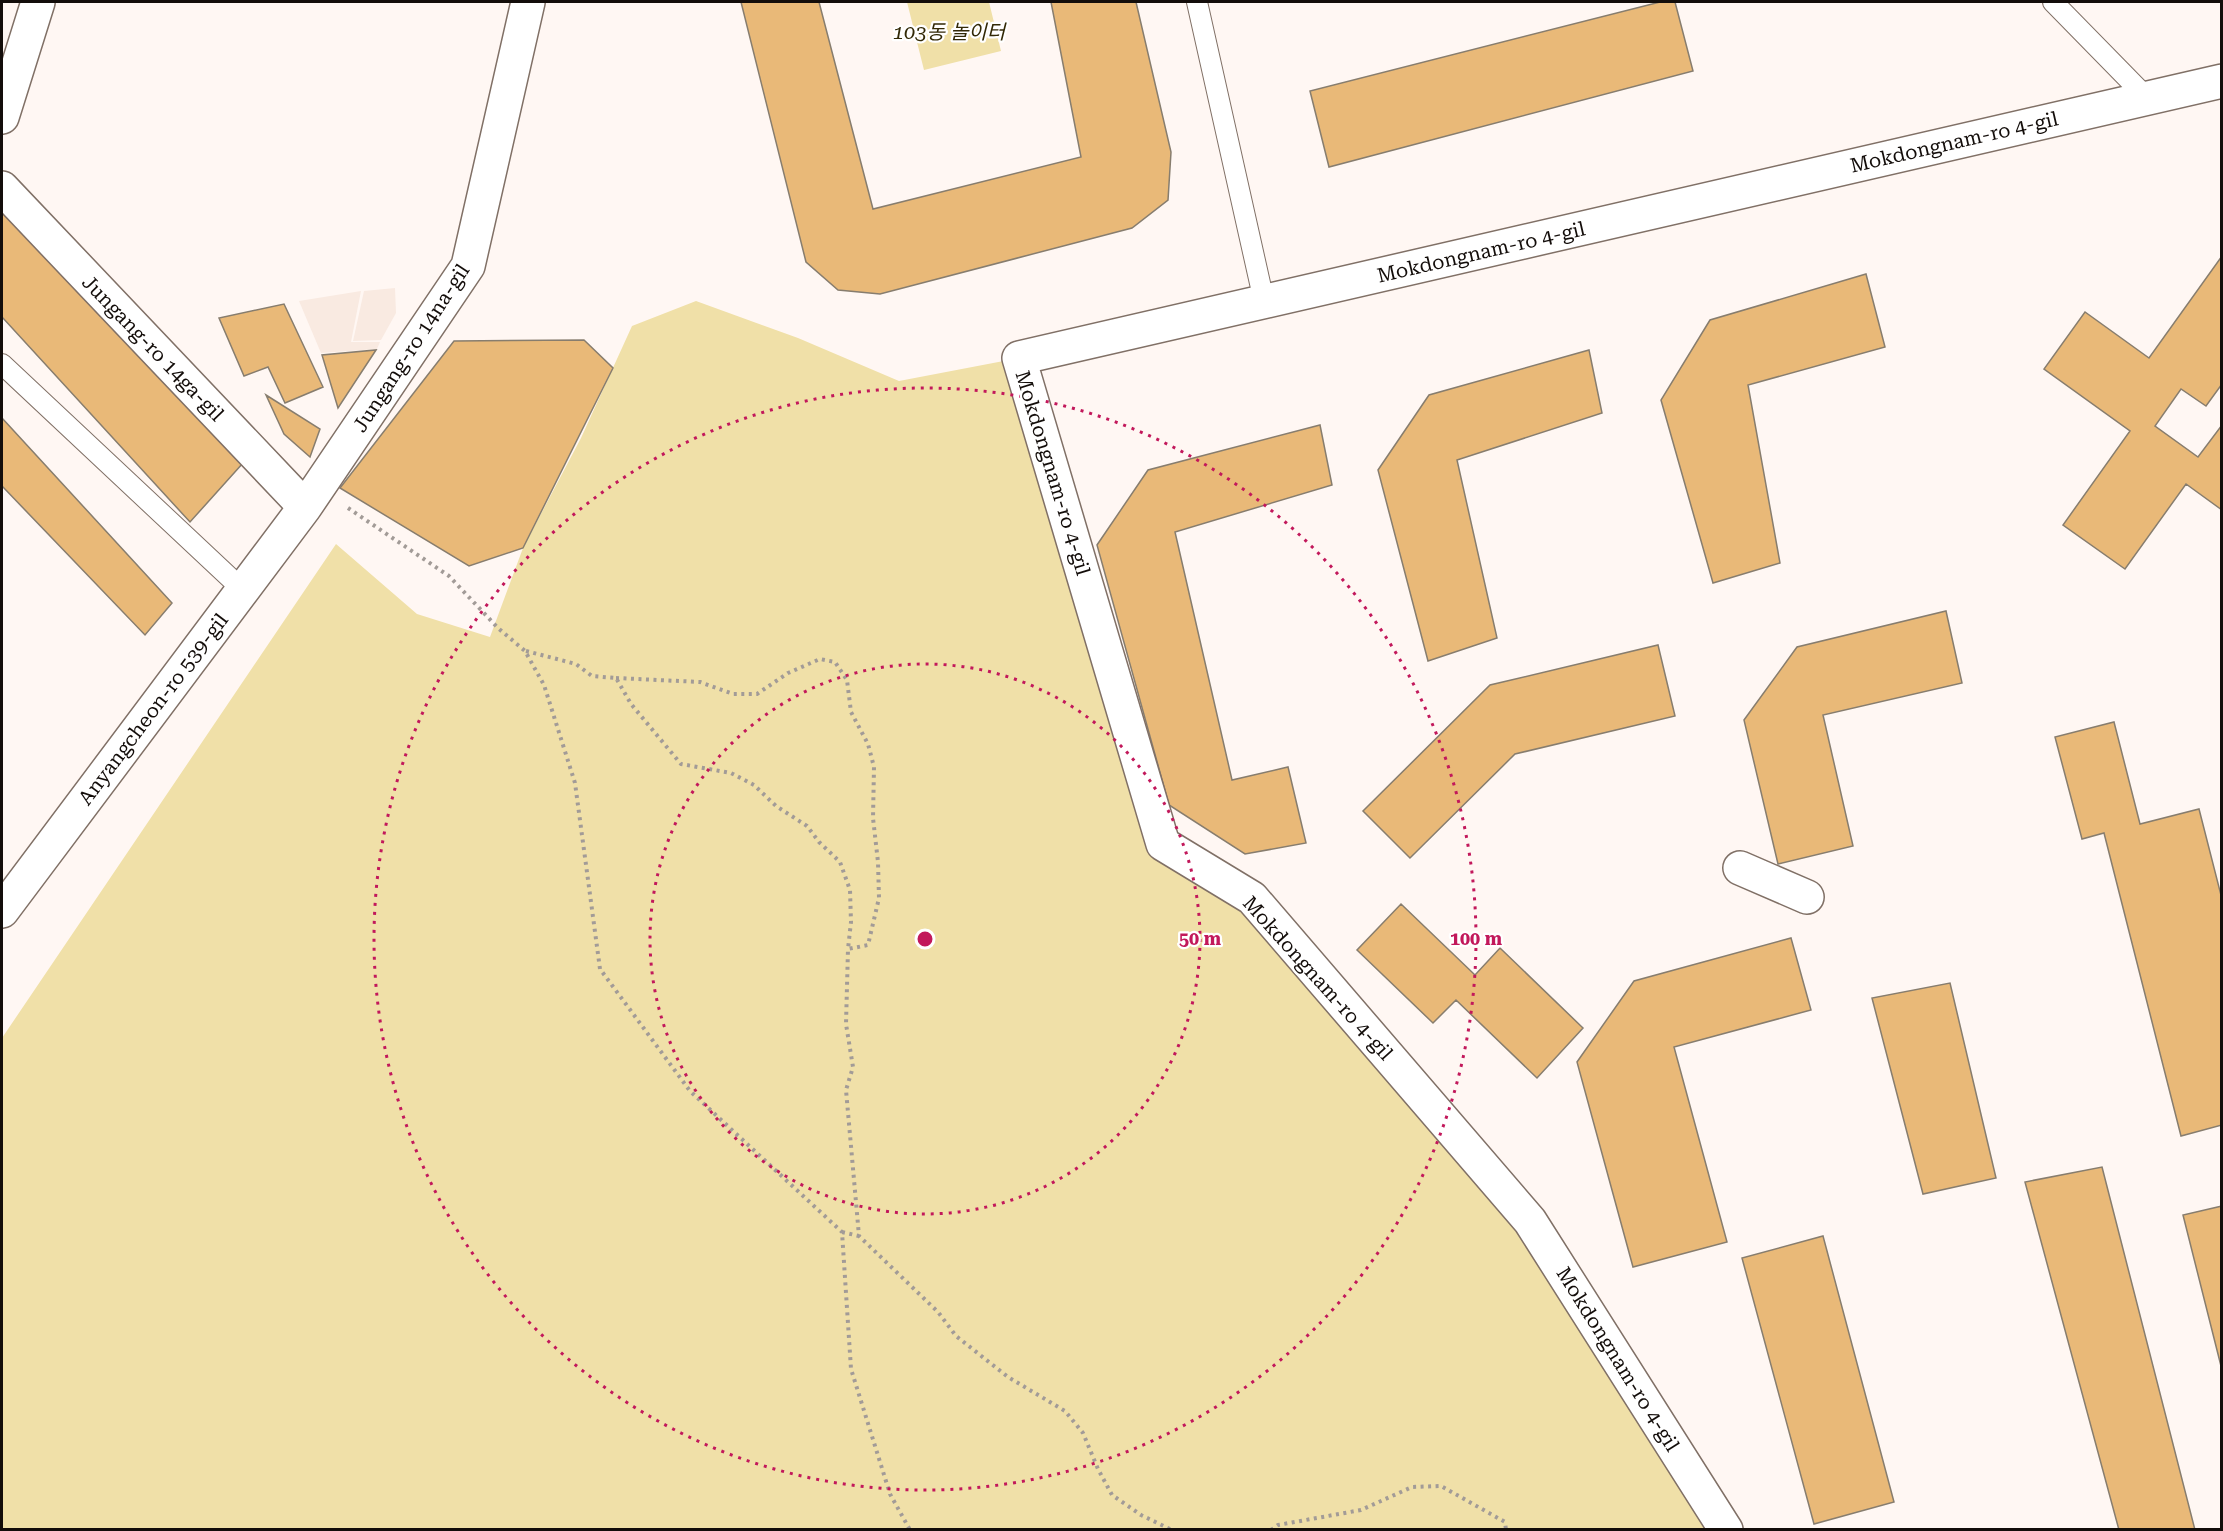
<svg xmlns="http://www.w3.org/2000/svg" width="2223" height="1531" viewBox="0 0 2223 1531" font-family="'Roboto Serif','Noto Sans KR',serif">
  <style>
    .built { fill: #f9eae1 }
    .green { fill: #f0e0a8 }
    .building { fill: #e9b978; stroke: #877d6e; stroke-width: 1.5 }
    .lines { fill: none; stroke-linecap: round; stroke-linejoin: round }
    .service-casing { stroke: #807066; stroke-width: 22 }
    .minor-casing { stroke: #807066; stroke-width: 36 }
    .path { stroke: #a29b97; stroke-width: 4; stroke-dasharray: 3 4.5; stroke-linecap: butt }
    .service { stroke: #fff; stroke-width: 20 }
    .minor { stroke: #fff; stroke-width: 33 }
    .ring { fill: none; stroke: #c2185b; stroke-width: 3; stroke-dasharray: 3 6 }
    .labels { text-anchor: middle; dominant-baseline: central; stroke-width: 4.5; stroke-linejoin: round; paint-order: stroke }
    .park-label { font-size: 20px; font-style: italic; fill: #322906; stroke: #fff }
    .street-label { font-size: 20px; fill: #130d0a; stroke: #fff }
    .centre { fill: #c2185b; stroke: #fff; stroke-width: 3 }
    .ring-label { font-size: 18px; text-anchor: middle; font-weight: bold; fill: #c2185b; stroke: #fff; stroke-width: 4.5; stroke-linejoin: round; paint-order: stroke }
  </style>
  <rect width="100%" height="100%" fill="#fff7f3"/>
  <path class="built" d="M 395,288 L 396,313 L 381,340 L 353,341 L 364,291 Z
    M 361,291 L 351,342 L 380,342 L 377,349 L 321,353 L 299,301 Z"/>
  <path class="green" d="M 907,2 L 989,2 L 1001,51 L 924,70 Z
    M 696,301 L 798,338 L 899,381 L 1019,358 L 1163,844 L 1252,898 L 1530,1221 L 1726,1530 L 2,1530 L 2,1038 L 336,544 L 417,614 L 490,637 L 523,548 L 581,438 L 632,326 Z"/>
  <path class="building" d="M 741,2 L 819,2 L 873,209 L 1081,157 L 1051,2 L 1136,2 L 1171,152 L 1168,200 L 1132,228 L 880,294 L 838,290 L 806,262 Z
    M 1660,2 L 1675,2 L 1693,71 L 1329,167 L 1310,91 Z
    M 2,207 L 243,463 L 190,522 L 2,317 Z
    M 2222,256 L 2222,384 L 2206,406 L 2181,389 L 2155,426 L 2198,457 L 2222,425 L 2222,510 L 2186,484 L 2125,569 L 2063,525 L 2130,431 L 2044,369 L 2085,312 L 2149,358 Z
    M 1866,274 L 1885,347 L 1748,385 L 1780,563 L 1713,583 L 1661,400 L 1710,320 Z
    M 284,304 L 323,387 L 285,403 L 268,367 L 244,376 L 219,318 Z
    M 584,340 L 613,368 L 523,548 L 469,566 L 340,488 L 454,341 Z
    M 376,350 L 338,408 L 322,355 Z
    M 1589,350 L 1602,413 L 1457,460 L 1497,638 L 1428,661 L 1378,470 L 1429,395 Z
    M 266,395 L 320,429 L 310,457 L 284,434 Z
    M 2,418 L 172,603 L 145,635 L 2,486 Z
    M 1320,425 L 1332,485 L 1175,532 L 1232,780 L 1288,767 L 1306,843 L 1245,854 L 1169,805 L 1097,545 L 1148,470 Z
    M 1946,611 L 1962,683 L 1823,715 L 1853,846 L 1778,864 L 1744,720 L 1797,647 Z
    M 1658,645 L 1675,716 L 1515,754 L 1410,858 L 1363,811 L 1490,685 Z
    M 2114,722 L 2140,824 L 2199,809 L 2222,899 L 2222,1125 L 2181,1136 L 2104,833 L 2082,839 L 2055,737 Z
    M 1401,904 L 1475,975 L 1500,948 L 1583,1028 L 1537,1078 L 1456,1000 L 1433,1023 L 1357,950 Z
    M 1791,938 L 1811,1010 L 1674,1047 L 1727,1242 L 1633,1267 L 1577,1062 L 1634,981 Z
    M 1950,983 L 1996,1178 L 1923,1194 L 1872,998 Z
    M 2102,1167 L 2195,1530 L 2119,1530 L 2025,1182 Z
    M 2222,1206 L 2222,1370 L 2183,1215 Z
    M 1823,1236 L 1894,1502 L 1814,1524 L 1742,1258 Z"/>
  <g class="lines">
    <g class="service-casing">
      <path id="service" d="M 1197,2 L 1264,301
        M 2053,2 L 2147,98
        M 2,364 L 243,590"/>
    </g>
    <g class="minor-casing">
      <path id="minor" d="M 2,117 L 38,2
        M 2,188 L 305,507
        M 1740,868 L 1807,897
        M 2,911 L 305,507 L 468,266 L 528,2
        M 1726,1530 L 1530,1221 L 1252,898 L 1163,844 L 1019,358 L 2222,81"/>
    </g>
    <path class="path" d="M 348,508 L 449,576 L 498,628 L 525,651 L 544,685 L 575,783 L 600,969 L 690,1091 L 842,1232 L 851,1369 L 890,1494 L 910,1530
      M 526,651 L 576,664 L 592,676 L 616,678 L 631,704 L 681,764 L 731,773 L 754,785 L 776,806 L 807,826 L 819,842 L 840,862 L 850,890 L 851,922 L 848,949
      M 616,678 L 700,682 L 733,694 L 757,694 L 788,673 L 820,659 L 835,662 L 847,680 L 851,712 L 868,744 L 874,767 L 873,818 L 878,862 L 879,898 L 868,945 L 848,949 L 846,1024 L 853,1067 L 846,1090 L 859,1236 L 938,1312 L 956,1336 L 1008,1377 L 1065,1411 L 1083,1433 L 1098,1469 L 1112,1495 L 1141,1515 L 1172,1530
      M 842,1232 L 859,1236
      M 1271,1530 L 1278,1525 L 1361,1510 L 1412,1487 L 1441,1486 L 1505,1522 L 1506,1530"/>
    <use href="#service" class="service"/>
    <use href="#minor" class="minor"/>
  </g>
  <g class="ring">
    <circle cx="925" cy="939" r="275"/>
    <circle cx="925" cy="939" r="551"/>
  </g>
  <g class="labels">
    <g class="park-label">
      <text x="949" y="32">103동 놀이터</text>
    </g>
    <g class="street-label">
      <text transform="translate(1954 142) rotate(-13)">Mokdongnam-ro 4-gil</text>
      <text transform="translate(1481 252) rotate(-13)">Mokdongnam-ro 4-gil</text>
      <text transform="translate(153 348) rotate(46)">Jungang-ro 14ga-gil</text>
      <text transform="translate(411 348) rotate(-57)">Jungang-ro 14na-gil</text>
      <text transform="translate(1053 473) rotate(73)">Mokdongnam-ro 4-gil</text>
      <text transform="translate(153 709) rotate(-53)">Anyangcheon-ro 539-gil</text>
      <text transform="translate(1318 978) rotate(48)">Mokdongnam-ro 4-gil</text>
      <text transform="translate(1618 1359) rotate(58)">Mokdongnam-ro 4-gil</text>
    </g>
  </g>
  <circle cx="925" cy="939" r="9" class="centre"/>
  <g class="ring-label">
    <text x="1200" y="945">50 m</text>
    <text x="1476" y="945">100 m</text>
  </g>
  <rect width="2223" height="1531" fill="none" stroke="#130d0a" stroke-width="6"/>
</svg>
